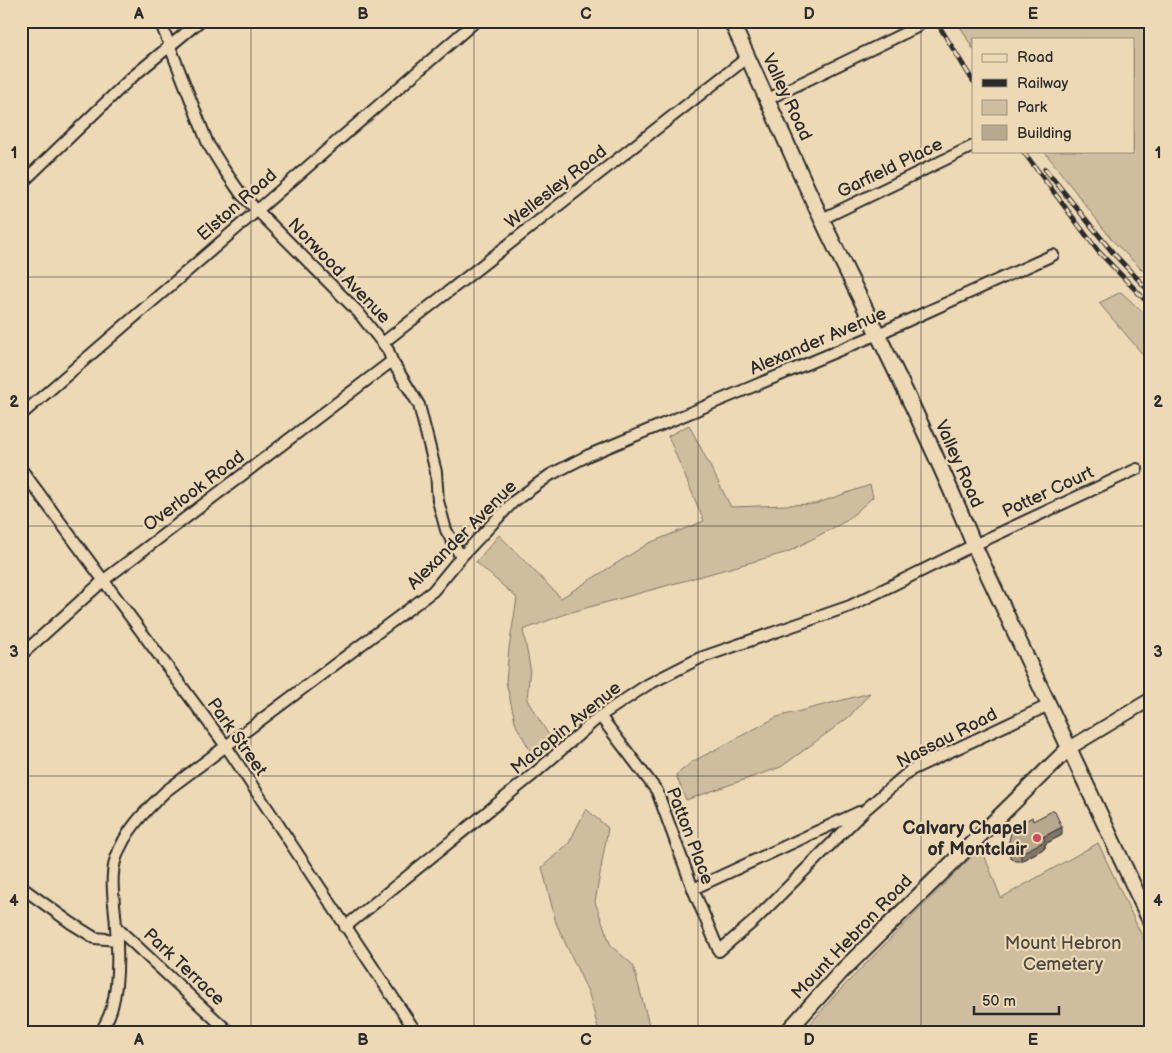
<svg xmlns="http://www.w3.org/2000/svg" width="1172" height="1053" viewBox="0 0 1172 1053" font-family="'Balsamiq Sans',sans-serif">
  <style>
    .green { fill: #cfbda0; stroke: #7d7466 }
    .lines { fill: none; stroke-linecap: round; stroke-linejoin: round }
    .minor-casing { stroke: #2b2b2b; stroke-width: 14 }
    .tertiary-casing { stroke: #2b2b2b; stroke-width: 16 }
    .secondary-casing { stroke: #2b2b2b; stroke-width: 18 }
    .minor { stroke: #eed9b7; stroke-width: 10 }
    .tertiary { stroke: #eed9b7; stroke-width: 12 }
    .secondary { stroke: #eed9b7; stroke-width: 14 }
    .rail-casing { stroke: #2b2b2b; stroke-width: 5 }
    .rail { stroke: #eed9b7; stroke-width: 3; stroke-dasharray: 9; stroke-linecap: butt }
    .wall { fill: #9e907c; stroke: #2b2b2b }
    .shaded-wall { fill: #817665; stroke: #2b2b2b }
    .building { fill: #b8a890; stroke: #2b2b2b }
    .grid { fill: none; stroke: #2b2b2b; stroke-width: 1; stroke-opacity: 0.55 }
    .poi-dot { fill: #d1495b; stroke: #eed9b7; stroke-width: 2 }
    .labels { text-anchor: middle; dominant-baseline: central; stroke-width: 4.5; stroke-linejoin: round; paint-order: stroke }
    .street-label { font-size: 18px; fill: #2b2b2b; stroke: #eed9b7 }
    .poi-label { font-size: 18px; font-weight: bold; fill: #2b2b2b; stroke: #eed9b7; text-anchor: end }
    .park-label { font-size: 18px; fill: #4c4842; stroke: #eed9b7 }
    .neatline { fill: none; stroke: #2b2b2b; stroke-width: 2 }
    .grid-label { font-size: 16px; text-anchor: middle; font-weight: bold; fill: #2b2b2b }
  </style>
  <rect width="100%" height="100%" fill="#eed9b7"/>
  <filter id="ink" filterUnits="userSpaceOnUse"><feTurbulence type="fractalNoise" baseFrequency=".02" numOctaves="2"/><feDisplacementMap in="SourceGraphic" scale="10" xChannelSelector="R" yChannelSelector="G"/><feConvolveMatrix kernelMatrix="1 2 1 2 8 2 1 2 1" color-interpolation-filters="sRGB"/></filter>
  <g filter="url(#ink)">
    <path class="green" d="M 957,21 L 1151,21 L 1151,279 L 1113,241 L 1044,151 L 1133,151 L 1133,39 L 973,39 L 973,49 Z
      M 1121,292 L 1151,320 L 1151,364 L 1099,303 Z
      M 689,425 L 731,507 L 815,504 L 870,485 L 873,497 L 846,521 L 788,552 L 568,613 L 523,630 L 530,667 L 527,700 L 550,737 L 531,752 L 516,725 L 506,682 L 509,648 L 517,598 L 476,562 L 499,535 L 561,598 L 649,543 L 704,521 L 668,436 Z
      M 870,693 L 849,717 L 781,767 L 686,800 L 676,775 L 692,762 L 777,717 Z
      M 586,809 L 608,828 L 595,902 L 611,946 L 633,965 L 651,1032 L 599,1032 L 589,994 L 556,923 L 542,867 L 569,843 Z
      M 1098,843 L 1151,955 L 1151,1032 L 803,1032 L 836,994 L 981,847 L 1001,898 Z"/>
    <g class="lines">
      <g class="minor-casing">
        <path id="minor" d="M 160,21 L 208,144 L 223,168 L 241,194 L 358,312 L 388,350 L 392,361 L 419,405 L 436,472 L 438,501 L 446,530 L 461,557
          M 768,99 L 917,27
          M 21,184 L 131,78 L 200,21
          M 822,219 L 973,146
          M 384,342 L 748,57
          M 21,415 L 476,21
          M 21,469 L 226,746 L 416,1032
          M 21,655 L 104,580 L 392,361
          M 600,716 L 657,791 L 693,889 L 719,951 L 754,921 L 866,809 L 911,770 L 1049,705
          M 21,887 L 71,923 L 95,938 L 117,940
          M 693,889 L 859,812
          M 116,927 L 229,1032
          M 345,927 L 535,773 L 600,716 L 647,685 L 700,658 L 850,606 L 974,545 L 1137,469
          M 101,1032 C 105,1024 110,1016 112,1007 C 119,982 118,953 116,927 C 115,905 109,879 116,858 C 125,831 145,811 166,791 L 433,591 L 461,557 L 513,502 L 550,475 L 589,455 L 878,334 L 1053,255"/>
      </g>
      <g class="tertiary-casing">
        <path id="tertiary" d="M 1068,749 L 1151,699"/>
      </g>
      <g class="secondary-casing">
        <path id="secondary" d="M 731,21 C 762,87 791,154 822,220 C 874,328 929,434 974,545 L 1151,923
          M 787,1032 L 841,972 L 1068,749"/>
      </g>
      <use href="#minor" class="minor"/>
      <use href="#tertiary" class="tertiary"/>
      <use href="#secondary" class="secondary"/>
      <g class="rail-casing">
        <path id="rail" d="M 936,21 L 973,81
          M 1023,151 L 1098,251 L 1151,306
          M 1045,169 L 1114,254 L 1151,293"/>
      </g>
      <use href="#rail" class="rail"/>
    </g>
    <path class="wall" d="M 1151,229 L 1151,239 L 1148,236 L 1148,231 Z
      M 1033,821 L 1062,835 L 1045,844 L 1045,848 L 1021,861 L 1015,861 L 1011,858 L 1008,852 L 1008,845 L 1022,828 L 1022,823 Z"/>
    <path class="shaded-wall" d="M 1062,827 L 1062,835 L 1045,844 L 1045,848 L 1021,861 L 1021,853 L 1043,837 Z"/>
    <path class="building" d="M 1054,810 L 1062,827 L 1043,837 L 1045,841 L 1021,853 L 1015,853 L 1011,850 L 1008,845 L 1011,833 L 1024,826 L 1022,823 L 1032,817 L 1033,821 Z"/>
  </g>
  <path class="grid" d="M 251,21 L 251,1032M 474,21 L 474,1032M 698,21 L 698,1032M 921,21 L 921,1032M 21,277 L 1151,277M 21,526 L 1151,526M 21,776 L 1151,776"/>
  <circle class="poi-dot" cx="1037" cy="838" r="5"/>
  <g class="labels">
    <g class="street-label">
      <text transform="translate(787 97) rotate(65)">Valley Road</text>
      <text transform="translate(890 168) rotate(-26)">Garfield Place</text>
      <text transform="translate(556 187) rotate(-38)">Wellesley Road</text>
      <text transform="translate(237 205) rotate(-41)">Elston Road</text>
      <text transform="translate(339 271) rotate(46)">Norwood Avenue</text>
      <text transform="translate(818 341) rotate(-23)">Alexander Avenue</text>
      <text transform="translate(959 464) rotate(66)">Valley Road</text>
      <text transform="translate(194 491) rotate(-37)">Overlook Road</text>
      <text transform="translate(1048 492) rotate(-25)">Potter Court</text>
      <text transform="translate(462 535) rotate(-45)">Alexander Avenue</text>
      <text transform="translate(566 728) rotate(-39)">Macopin Avenue</text>
      <text transform="translate(237 737) rotate(55)">Park Street</text>
      <text transform="translate(947 738) rotate(-27)">Nassau Road</text>
      <text transform="translate(690 836) rotate(69)">Patton Place</text>
      <text transform="translate(852 937) rotate(-46)">Mount Hebron Road</text>
      <text transform="translate(184 967) rotate(43)">Park Terrace</text>
    </g>
    <g class="poi-label">
      <text x="1027" y="828">Calvary Chapel<tspan x="1027" dy="21">of Montclair</tspan></text>
    </g>
    <g class="park-label">
      <text x="1063" y="943">Mount Hebron<tspan x="1063" dy="21">Cemetery</tspan></text>
    </g>
  </g>
  <rect width="1172" height="1053" fill="none" stroke="#eed9b7" stroke-width="55"/>
  <rect x="972" y="38" width="162" height="115" fill="#eed9b7" stroke="#a0937f"/>
  <rect x="982" y="54" width="25" height="8" fill="#eed9b7" stroke="#a0937f"/>
  <text x="1017" y="62" font-size="15" fill="#2b2b2b">Road</text>
  <rect x="982" y="79" width="25" height="8" fill="#2b2b2b" stroke="#a0937f"/>
  <text x="1017" y="88" font-size="15" fill="#2b2b2b">Railway</text>
  <rect x="982" y="100" width="25" height="15" fill="#cfbda0" stroke="#a0937f"/>
  <text x="1017" y="112" font-size="15" fill="#2b2b2b">Park</text>
  <rect x="982" y="125" width="25" height="15" fill="#b8a890" stroke="#a0937f"/>
  <text x="1017" y="138" font-size="15" fill="#2b2b2b">Building</text>
  <path d="M974 1006v8h85v-8" fill="none" stroke="#2b2b2b" stroke-width="2.5"/>
  <text x="982" y="1006" font-size="15" fill="#2b2b2b" stroke="#eed9b7" stroke-width="4" paint-order="stroke">50 m</text>
  <rect x="28" y="28" width="1116" height="998" class="neatline"/>
  <g class="grid-label">
    <text x="139" y="19">A</text>
    <text x="363" y="19">B</text>
    <text x="586" y="19">C</text>
    <text x="809" y="19">D</text>
    <text x="1033" y="19">E</text>
    <text x="14" y="158">1</text>
    <text x="1158" y="158">1</text>
    <text x="14" y="407">2</text>
    <text x="1158" y="407">2</text>
    <text x="14" y="657">3</text>
    <text x="1158" y="657">3</text>
    <text x="14" y="906">4</text>
    <text x="1158" y="906">4</text>
    <text x="139" y="1045">A</text>
    <text x="363" y="1045">B</text>
    <text x="586" y="1045">C</text>
    <text x="809" y="1045">D</text>
    <text x="1033" y="1045">E</text>
  </g>
</svg>
